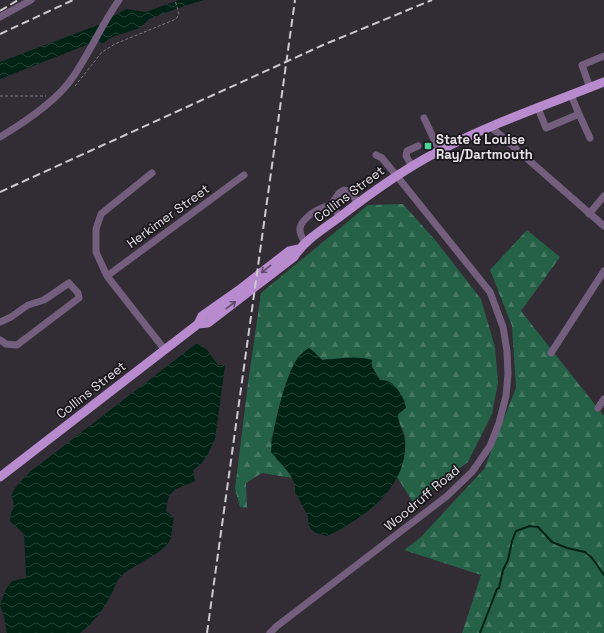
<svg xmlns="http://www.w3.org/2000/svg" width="604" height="633" viewBox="0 0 604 633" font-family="'Space Grotesk',sans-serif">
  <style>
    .forest { fill: url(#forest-firs) }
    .water { fill: url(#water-waves) }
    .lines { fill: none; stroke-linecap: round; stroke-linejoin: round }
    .stream { stroke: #002315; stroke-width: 2 }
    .path { stroke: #7d7880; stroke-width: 1; stroke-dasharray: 3 2; stroke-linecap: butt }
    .minor { stroke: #745e7e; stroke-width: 7 }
    .major { stroke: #b88bce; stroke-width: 9 }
    .rail { stroke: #cecad0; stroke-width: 2; stroke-dasharray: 8 4; stroke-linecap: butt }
    .oneway { stroke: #604b6b }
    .poi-dot { fill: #4ad49c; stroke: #18161a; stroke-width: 1.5 }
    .labels { text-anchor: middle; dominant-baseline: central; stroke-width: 3.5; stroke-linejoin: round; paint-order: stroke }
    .poi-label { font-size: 13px; font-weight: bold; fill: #e7e3e9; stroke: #18161a; text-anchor: start }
    .street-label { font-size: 13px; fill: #e7e3e9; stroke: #18161a }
  </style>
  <defs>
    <pattern id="forest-firs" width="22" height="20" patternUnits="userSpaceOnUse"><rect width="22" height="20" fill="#256147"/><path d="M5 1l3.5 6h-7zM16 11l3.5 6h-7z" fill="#457862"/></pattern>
    <pattern id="water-waves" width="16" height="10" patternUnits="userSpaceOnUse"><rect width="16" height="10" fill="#002315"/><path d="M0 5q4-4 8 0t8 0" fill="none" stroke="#254337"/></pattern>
  </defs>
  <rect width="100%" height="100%" fill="#322c35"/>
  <path class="forest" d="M 403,204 L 436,241 L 481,299 L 495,347 L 498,383 L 492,414 L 468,462 L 414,504 L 397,477 C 402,464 407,451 405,437 C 403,427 398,425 398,414 L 402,411 L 405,401 C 397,388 395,385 380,380 L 372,367 L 328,359 L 322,360 L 314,352 L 282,396 L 271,442 L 277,460 L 283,465 L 292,478 L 262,473 L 246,483 L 247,508 L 240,507 L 235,489 L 248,383 L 261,293 L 368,205 Z
    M 527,230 L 560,257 L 521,311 L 604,416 L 604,633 L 462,633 L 481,575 L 404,550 L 420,538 L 484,469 L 516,388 L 512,326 L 490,270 Z"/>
  <path class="water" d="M 179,0 L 204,0 L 184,6 L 149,19 L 140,28 L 112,37 L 101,45 L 99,40 L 0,79 L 0,62 L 98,25 L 126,9 L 146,12 Z
    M 197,343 L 207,350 L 218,365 L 225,365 L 215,439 L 208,454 L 201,464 L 193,470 L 195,481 L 176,489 L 169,495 L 166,511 L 174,518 C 172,524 172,536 170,540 C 164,553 133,565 121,576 C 116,581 114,589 111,595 C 104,609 92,624 80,633 L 7,633 L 4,616 L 0,605 L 6,589 L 12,581 L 26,578 L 24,534 L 10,521 C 10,509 18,509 11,496 L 15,488 L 30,472 Z
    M 309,348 L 314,352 L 322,360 C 340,359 355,355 372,360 L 372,367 L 380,380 C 382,380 385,380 387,381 C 396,383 405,400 406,408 L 398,414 C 398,425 402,427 404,437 C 405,441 405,445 405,449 C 403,491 362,519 327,536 L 316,533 L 311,529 L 308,523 L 308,516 L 295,492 L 295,484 L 290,474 L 271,452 C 272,431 285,376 297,359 C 300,354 304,351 309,348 Z"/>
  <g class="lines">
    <path class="stream" d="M 480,633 L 497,589 L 499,588 L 503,570 L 508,560 L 512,541 L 516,531 L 530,526 L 538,527 L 552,542 L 567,548 L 585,552 L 592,558 L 604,575"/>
    <path class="path" d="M 75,86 L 102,52 L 115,44 L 176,19 L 179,14 L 175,0
      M 0,96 L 46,96"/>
    <path class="minor" d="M 0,17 L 31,0
      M 590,88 L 582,65 L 604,56
      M 571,95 L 579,114
      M 538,108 L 546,128 L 579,114 L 590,138
      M 424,118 L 439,150
      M 491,127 L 604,226
      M 0,137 C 25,122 57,101 73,77 C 90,52 102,24 119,0
      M 412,166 L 406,156 L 407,151 L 418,146
      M 152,173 L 101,214 L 96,229 L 96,252 L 107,276 L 165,350
      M 331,205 L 339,193 L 344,190 L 349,191 L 358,203
      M 589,214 L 604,196
      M 305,243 C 297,230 298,224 311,214 C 318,209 323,207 331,205 L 340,216
      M 107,276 L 244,175
      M 0,322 L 11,317 L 28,305 L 44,300 L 69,283 L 78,293 L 79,298 L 17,345 L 6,344 L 0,340
      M 551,353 L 604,271
      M 598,408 L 604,399
      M 270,633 L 277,626 L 447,496 L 472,472 L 490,446 L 499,423 L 506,396 L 508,374 L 507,351 L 503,327 L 490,292 L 396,175 L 382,158 L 376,155"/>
    <path class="major" d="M 198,324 L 208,323 L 294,257 C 304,240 325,228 341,216 C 372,192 404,169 439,151 C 492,123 549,104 604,82
      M 0,477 L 198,324 L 202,316 L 239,290 L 289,251 L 299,249"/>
    <path class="rail" d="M 0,11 L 18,0
      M 0,34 L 73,0
      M 0,192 L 323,45 L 432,0
      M 207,633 L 295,0"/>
  </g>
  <defs><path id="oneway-shaft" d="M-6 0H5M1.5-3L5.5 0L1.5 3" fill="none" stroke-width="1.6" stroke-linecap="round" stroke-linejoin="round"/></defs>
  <g class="oneway">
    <use href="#oneway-shaft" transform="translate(266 269) rotate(142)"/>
    <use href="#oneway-shaft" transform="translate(231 305) rotate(-37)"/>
  </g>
  <rect class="poi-dot" x="424" y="142" width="8" height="8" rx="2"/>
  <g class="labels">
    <g class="poi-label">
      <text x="436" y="139">State &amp; Louise<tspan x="436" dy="15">Ray/Dartmouth</tspan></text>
    </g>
    <g class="street-label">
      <text transform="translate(349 194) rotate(-37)">Collins Street</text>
      <text transform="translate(168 216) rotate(-36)">Herkimer Street</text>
      <text transform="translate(91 390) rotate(-38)">Collins Street</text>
      <text transform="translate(422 498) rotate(-40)">Woodruff Road</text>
    </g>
  </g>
</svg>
